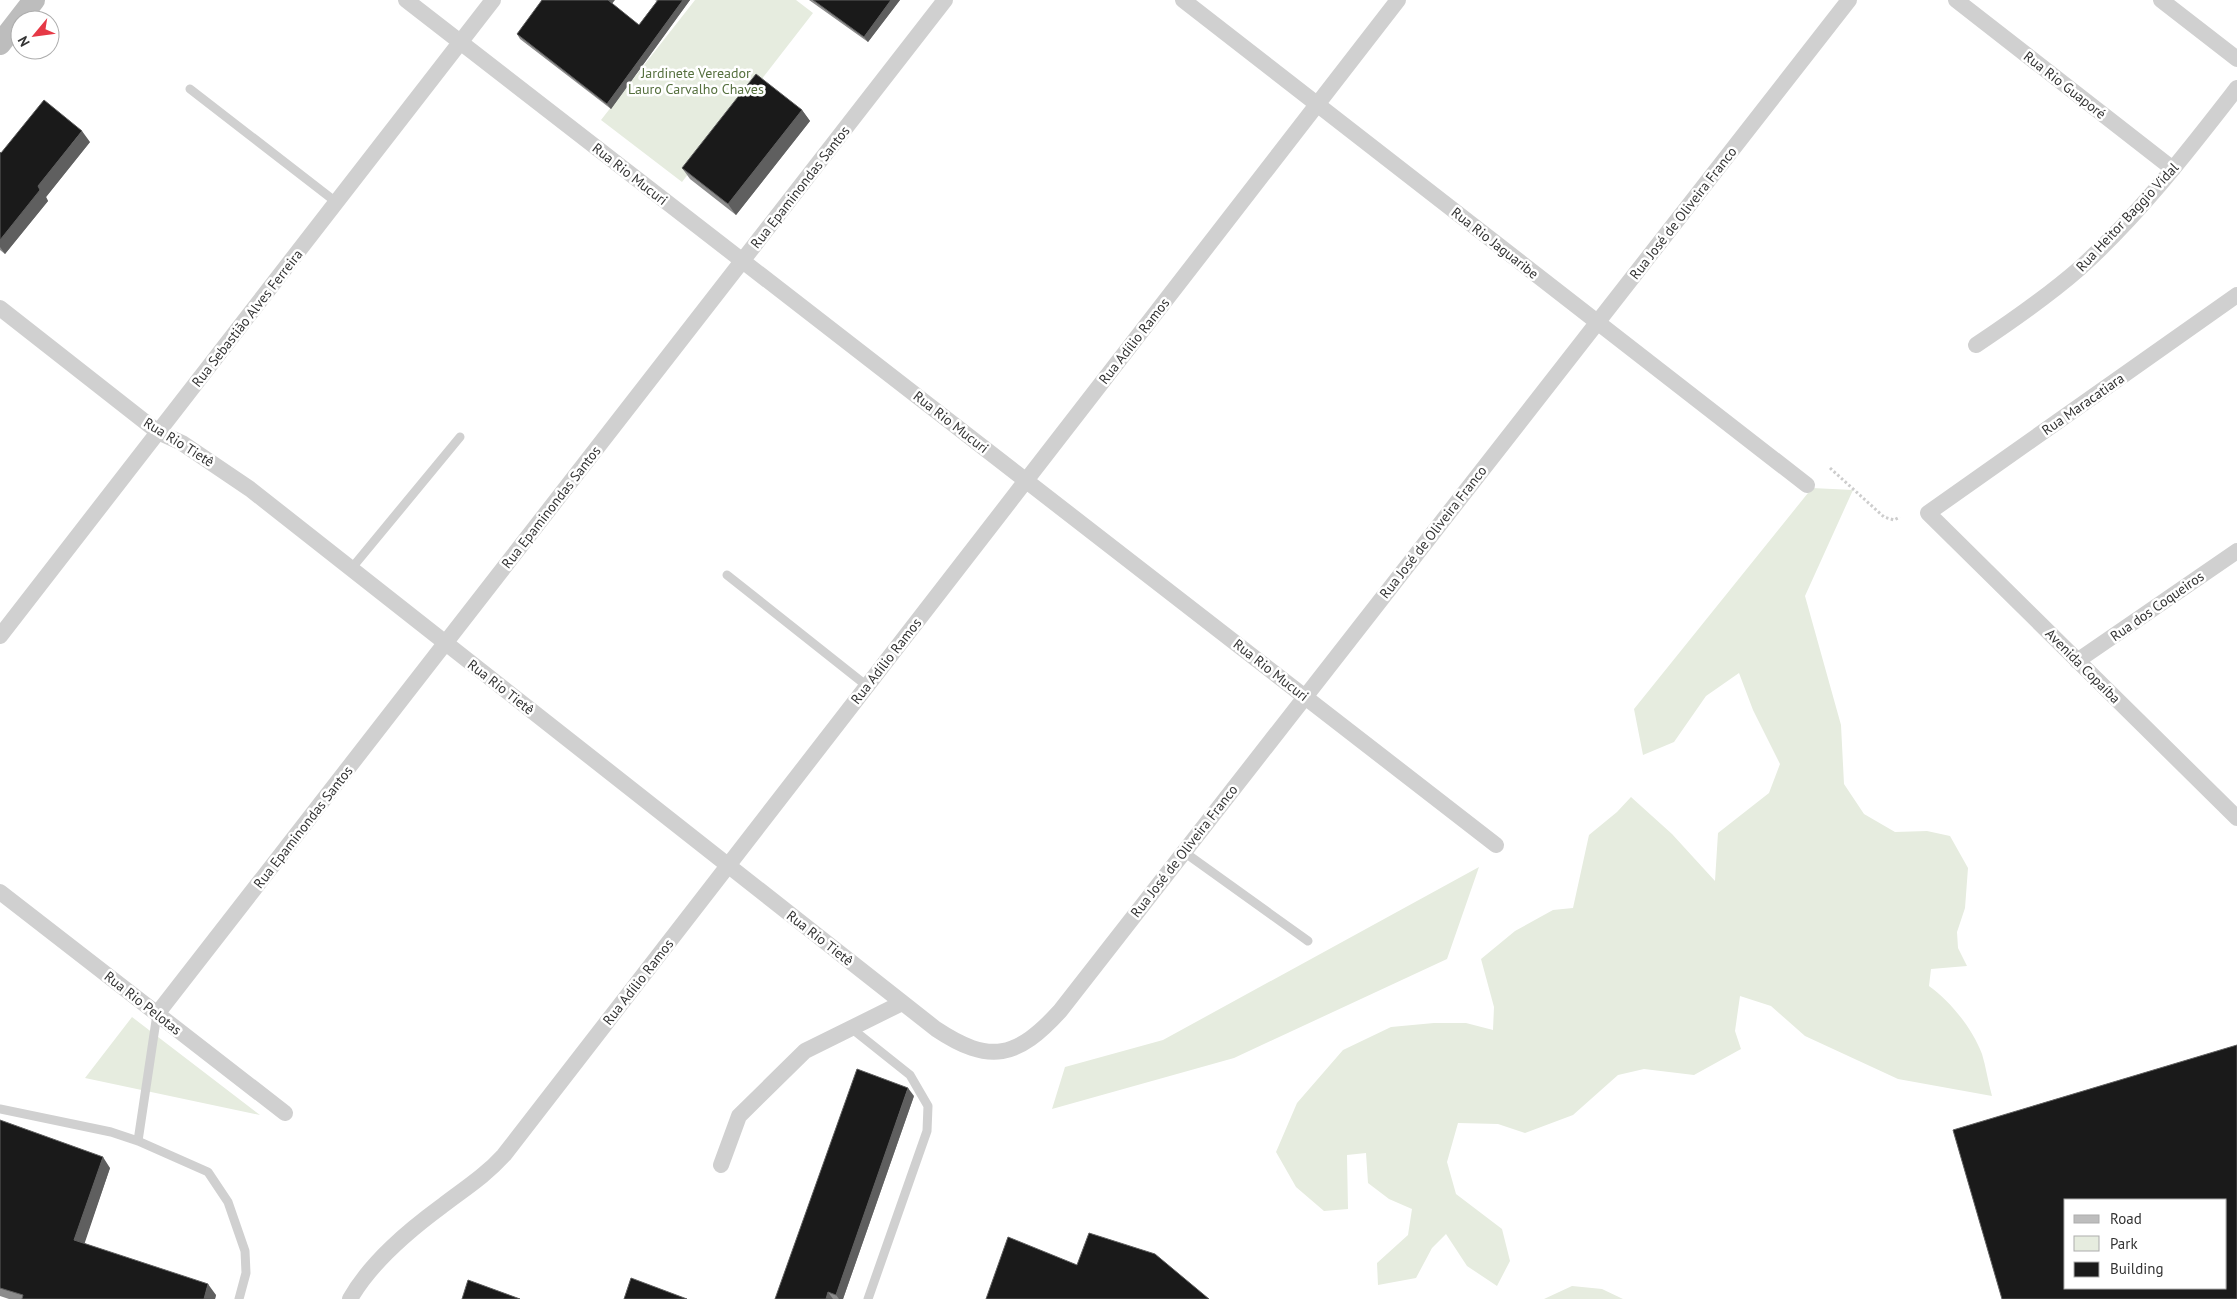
<svg xmlns="http://www.w3.org/2000/svg" width="2237" height="1299" viewBox="0 0 2237 1299" font-family="'PT Sans',sans-serif">
  <style>
    .green { fill: #e6ecdf }
    .lines { fill: none; stroke-linecap: round; stroke-linejoin: round }
    .path { stroke: #cdcdcd; stroke-width: 3; stroke-dasharray: 2.5 2.5; stroke-linecap: butt }
    .lane { stroke: #d0d0d0; stroke-width: 9 }
    .street { stroke: #d0d0d0; stroke-width: 16 }
    .secondary { stroke: #bdbdbd; stroke-width: 22 }
    .wall { fill: #8c8c8c }
    .shaded-wall { fill: #5f5f5f }
    .building { fill: #1a1a1a; stroke: #5f5f5f; fill-rule: evenodd }
    .labels { text-anchor: middle; dominant-baseline: central; stroke-width: 5; stroke-linejoin: round; paint-order: stroke }
    .park-label { font-size: 14px; fill: #56703f; stroke: #fff }
    .street-label { font-size: 14px; fill: #333; stroke: #fff }
  </style>
  <rect width="100%" height="100%" fill="#fff"/>
  <path class="green" d="M 695,0 L 796,0 L 813,13 L 682,182 L 601,120 Z
    M 1812,488 L 1853,490 L 1805,596 L 1841,725 L 1844,784 L 1864,814 L 1895,832 L 1927,831 L 1950,836 L 1968,868 L 1965,908 L 1957,932 L 1958,948 L 1967,966 L 1931,969 L 1929,986 C 1951,1002 1972,1028 1982,1054 C 1986,1067 1988,1082 1992,1096 L 1898,1079 L 1805,1036 L 1771,1006 L 1740,996 L 1735,1031 L 1741,1049 L 1694,1075 L 1644,1069 L 1618,1075 L 1573,1115 L 1525,1133 L 1498,1124 L 1458,1123 L 1447,1162 L 1456,1194 L 1502,1229 L 1510,1261 L 1497,1286 L 1467,1266 L 1446,1234 L 1432,1248 L 1416,1278 L 1378,1285 L 1377,1263 L 1408,1235 L 1412,1209 L 1389,1199 L 1368,1183 L 1366,1153 L 1347,1155 L 1348,1209 L 1324,1211 L 1296,1187 L 1276,1152 L 1297,1103 L 1343,1050 L 1391,1027 L 1434,1023 L 1466,1023 L 1493,1030 L 1494,1007 L 1481,959 L 1515,931 L 1553,910 L 1573,908 L 1589,835 L 1617,812 L 1631,797 L 1672,834 L 1715,881 L 1718,833 L 1769,793 L 1780,764 L 1753,710 L 1739,673 L 1706,696 L 1674,742 L 1643,755 L 1634,709 Z
    M 1479,867 L 1447,959 L 1234,1058 L 1052,1109 L 1065,1067 L 1163,1040 Z
    M 132,1017 L 260,1115 L 85,1078 Z
    M 1572,1286 L 1602,1289 L 1623,1299 L 1544,1299 Z"/>
  <g class="lines">
    <path class="path" d="M 1830,468 L 1884,517 L 1894,520 L 1900,517"/>
    <path class="lane" d="M 190,89 L 336,202
      M 351,569 L 460,437
      M 727,575 L 867,686
      M 1184,852 L 1308,941
      M 851,1028 L 910,1075 L 928,1106 L 927,1131 L 868,1299
      M 0,1109 L 111,1132 L 138,1141 L 208,1172 L 228,1202 L 245,1251 L 246,1273 L 239,1299
      M 138,1141 L 157,1014"/>
    <path class="street" d="M 406,0 L 1496,845
      M 1183,0 L 1807,485
      M 1956,0 L 2173,169
      M 2161,0 L 2237,59
      M 2237,295 L 1928,513 L 2237,818
      M 0,308 L 158,432 L 182,443 L 250,489 L 936,1029 C 990,1065 1017,1058 1060,1011 L 1849,0
      M 1976,345 C 2012,321 2047,297 2080,268 C 2139,215 2188,151 2237,88
      M 0,636 L 493,0
      M 2077,661 L 2237,551
      M 0,892 L 285,1113
      M 157,1014 L 945,0
      M 721,1165 L 739,1116 L 805,1051 L 902,1003
      M 350,1299 C 371,1262 408,1231 442,1206 C 464,1189 485,1176 504,1155 L 1398,0"/>
    <path class="secondary" d="M 0,44 L 34,0"/>
  </g>
  <path class="wall" d="M 655,0 L 690,0 L 611,109 L 520,39 L 517,34 L 612,4 L 639,25 L 657,1 Z
    M 809,0 L 900,0 L 868,42 Z
    M 802,110 L 810,121 L 736,215 L 690,179 L 682,168 Z
    M 90,142 L 46,197 L 48,201 L 5,254 L 0,250 L 0,152 L 1,153 Z
    M 914,1096 L 843,1299 L 775,1299 Z
    M 0,1120 L 110,1168 L 84,1243 L 216,1295 L 215,1299 L 9,1299 L 0,1296 Z"/>
  <path class="shaded-wall" d="M 607,0 L 615,0 L 611,5 Z
    M 683,0 L 690,0 L 611,109 L 607,104 Z
    M 891,0 L 900,0 L 868,42 L 864,37 Z
    M 802,110 L 810,121 L 736,215 L 728,204 Z
    M 82,131 L 90,142 L 46,197 L 48,201 L 5,254 L 0,247 L 0,240 L 38,186 Z
    M 908,1088 L 914,1096 L 843,1299 L 839,1299 L 836,1295 Z
    M 103,1157 L 110,1168 L 82,1251 L 74,1240 Z
    M 208,1284 L 216,1295 L 215,1299 L 204,1299 Z
    M 828,1292 L 833,1299 L 826,1299 Z"/>
  <path class="building" d="M 542,0 L 608,0 L 639,25 L 658,0 L 683,0 L 607,104 L 517,34 Z
    M 813,0 L 891,0 L 864,37 Z
    M 756,74 L 802,110 L 728,204 L 682,168 Z
    M 44,100 L 82,131 L 38,186 L 40,190 L 0,240 L 0,152 L 1,153 Z
    M 2237,1045 L 2237,1299 L 2002,1299 L 1953,1130 ZM 2066,1200 L 2226,1200 L 2226,1288 L 2066,1288 Z
    M 857,1069 L 908,1088 L 836,1295 L 828,1292 L 826,1299 L 775,1299 Z
    M 0,1120 L 103,1157 L 74,1240 L 208,1284 L 204,1299 L 22,1299 L 23,1295 L 0,1288 Z
    M 1089,1233 L 1155,1254 L 1209,1299 L 986,1299 L 1008,1237 L 1077,1265 Z
    M 631,1278 L 687,1299 L 624,1299 Z
    M 468,1280 L 520,1299 L 462,1299 Z"/>
  <g class="labels">
    <g class="park-label">
      <text x="696" y="73">Jardinete Vereador<tspan x="696" dy="16">Lauro Carvalho Chaves</tspan></text>
    </g>
    <g class="street-label">
      <text transform="translate(2065 85) rotate(38)">Rua Rio Guaporé</text>
      <text transform="translate(630 174) rotate(38)">Rua Rio Mucuri</text>
      <text transform="translate(800 187) rotate(-52)">Rua Epaminondas Santos</text>
      <text transform="translate(1683 213) rotate(-52)">Rua José de Oliveira Franco</text>
      <text transform="translate(2127 217) rotate(-47)">Rua Heitor Baggio Vidal</text>
      <text transform="translate(1495 243) rotate(38)">Rua Rio Jaguaribe</text>
      <text transform="translate(247 318) rotate(-52)">Rua Sebastião Alves Ferreira</text>
      <text transform="translate(1134 341) rotate(-52)">Rua Adílio Ramos</text>
      <text transform="translate(2083 404) rotate(-35)">Rua Maracatiara</text>
      <text transform="translate(951 422) rotate(38)">Rua Rio Mucuri</text>
      <text transform="translate(179 442) rotate(32)">Rua Rio Tietê</text>
      <text transform="translate(551 507) rotate(-52)">Rua Epaminondas Santos</text>
      <text transform="translate(1433 532) rotate(-52)">Rua José de Oliveira Franco</text>
      <text transform="translate(2157 606) rotate(-35)">Rua dos Coqueiros</text>
      <text transform="translate(886 661) rotate(-52)">Rua Adílio Ramos</text>
      <text transform="translate(2083 666) rotate(45)">Avenida Copaíba</text>
      <text transform="translate(1271 670) rotate(38)">Rua Rio Mucuri</text>
      <text transform="translate(501 687) rotate(38)">Rua Rio Tietê</text>
      <text transform="translate(303 827) rotate(-52)">Rua Epaminondas Santos</text>
      <text transform="translate(1184 851) rotate(-52)">Rua José de Oliveira Franco</text>
      <text transform="translate(820 938) rotate(38)">Rua Rio Tietê</text>
      <text transform="translate(638 982) rotate(-52)">Rua Adílio Ramos</text>
      <text transform="translate(143 1003) rotate(38)">Rua Rio Pelotas</text>
    </g>
  </g>
  <rect x="2064" y="1199" width="162" height="90" fill="#ffffff" stroke="#adadad"/>
  <rect x="2074" y="1215" width="25" height="8" fill="#bdbdbd" stroke="#adadad"/>
  <text x="2110" y="1224" font-size="15" fill="#333333">Road</text>
  <rect x="2074" y="1236" width="25" height="15" fill="#e6ecdf" stroke="#adadad"/>
  <text x="2110" y="1249" font-size="15" fill="#333333">Park</text>
  <rect x="2074" y="1262" width="25" height="15" fill="#1a1a1a" stroke="#adadad"/>
  <text x="2110" y="1274" font-size="15" fill="#333333">Building</text>
  <g transform="translate(35 35) rotate(241)"><circle r="24" fill="#ffffff" stroke="#adadad"/>
  <path d="M0-4L9 19L0 12L-9 19Z" fill="#e63946"/>
  <text y="-8" font-size="14" font-weight="bold" text-anchor="middle" fill="#333333">N</text>
  </g>
</svg>
